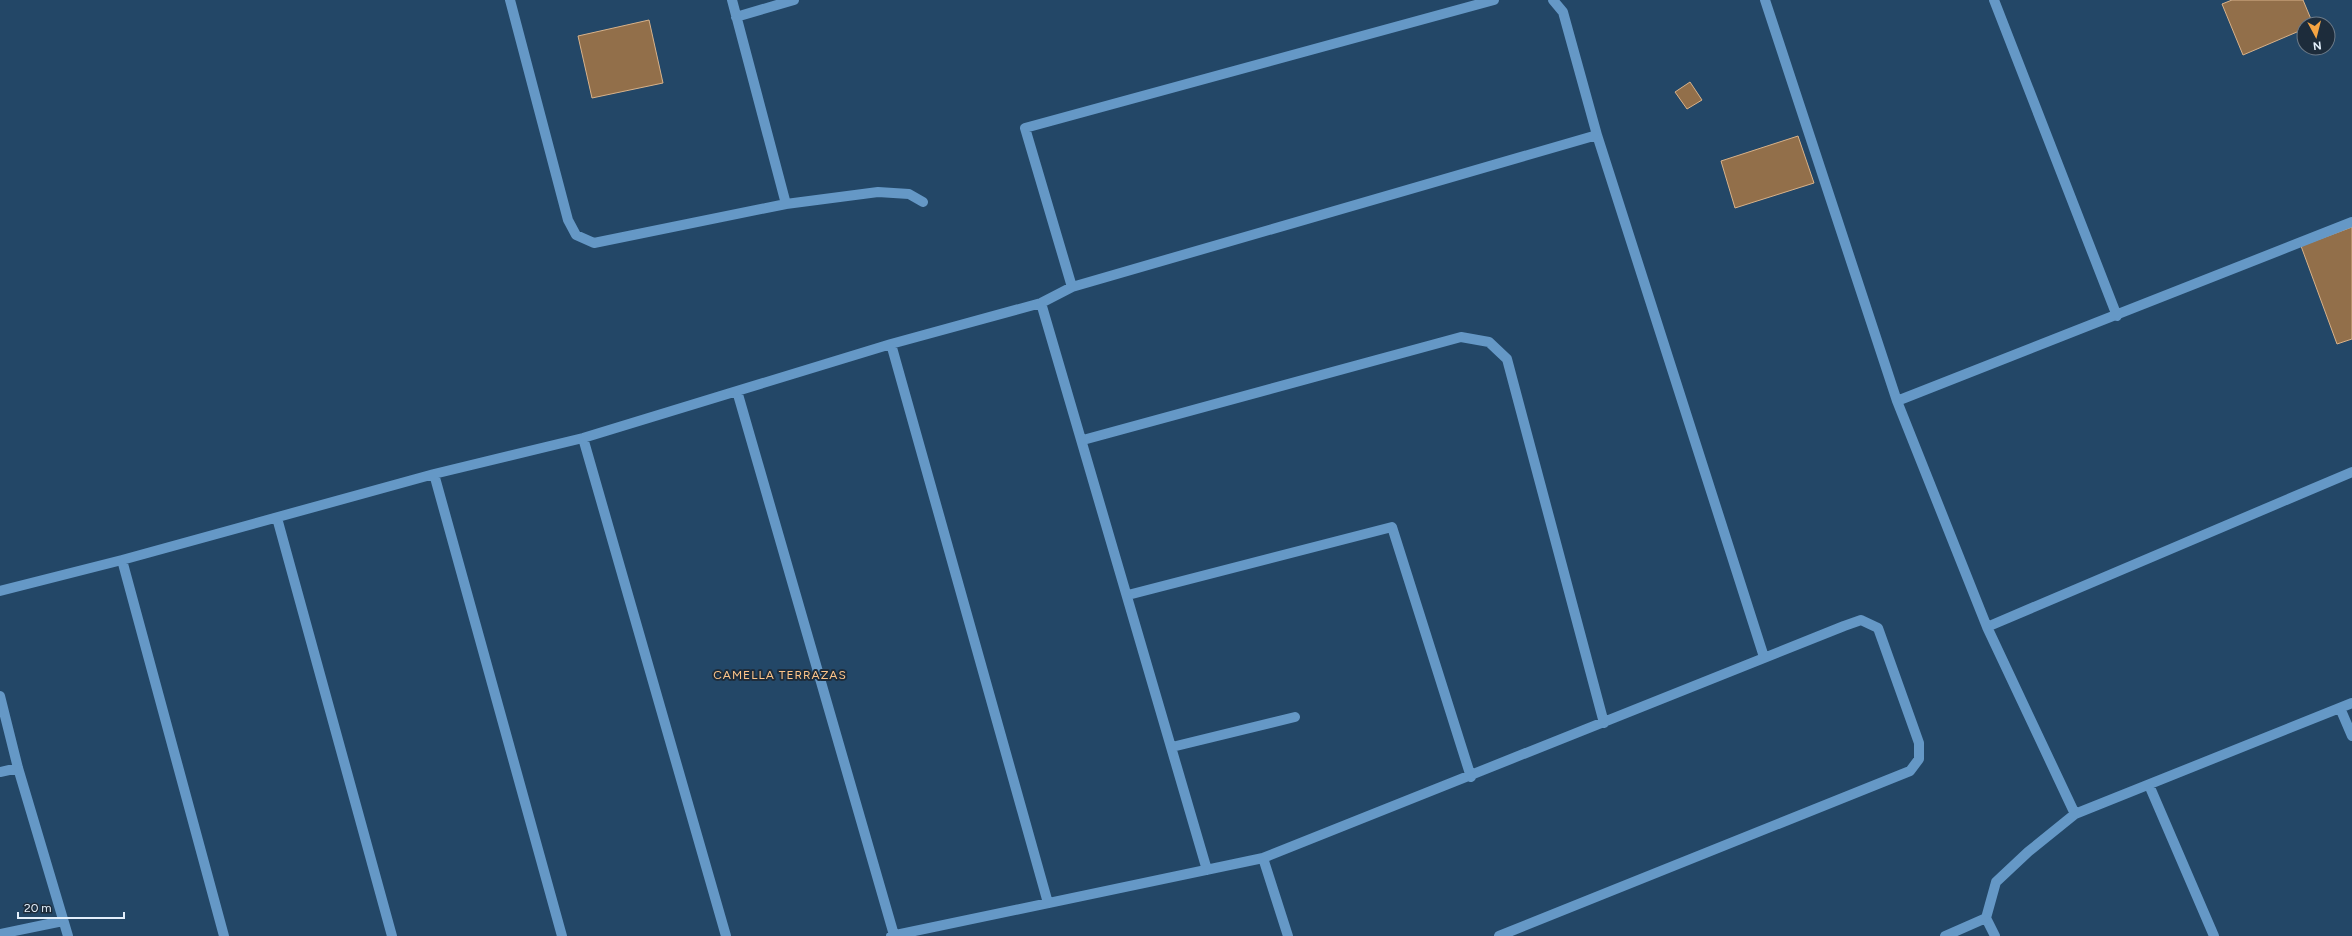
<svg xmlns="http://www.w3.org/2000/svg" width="2352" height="936" viewBox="0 0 2352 936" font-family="Figtree,sans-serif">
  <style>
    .building { fill: #926f4a; stroke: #d8b28a }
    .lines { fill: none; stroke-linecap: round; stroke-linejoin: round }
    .minor { stroke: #6598c6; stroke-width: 10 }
    .labels { text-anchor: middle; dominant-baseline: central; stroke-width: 4; stroke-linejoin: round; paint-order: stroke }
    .neighbourhood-label { font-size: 12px; letter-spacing: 1px; fill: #fec589; stroke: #1d2c3b }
  </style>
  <rect width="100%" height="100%" fill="#234767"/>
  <path class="building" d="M 2232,0 L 2303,0 L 2313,24 L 2304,24 L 2304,29 L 2243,55 L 2222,4 Z
    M 649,20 L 663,83 L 592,98 L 578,36 Z
    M 1690,82 L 1702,100 L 1687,109 L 1675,92 Z
    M 1798,136 L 1814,183 L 1735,208 L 1721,161 Z
    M 2352,227 L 2352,339 L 2337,344 L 2301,246 Z"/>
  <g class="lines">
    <path class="minor" d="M 510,0 L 568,220 L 576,235 L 594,243 L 786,204 L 732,0
      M 1553,0 L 1563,12 L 1597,135 L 1764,657
      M 1765,0 L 1897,401 L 2352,222
      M 1994,0 L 2117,316
      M 736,17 L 794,0
      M 786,204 L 878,192 L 909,194 L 923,202
      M 1072,287 L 1025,128 L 1494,0
      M 1041,303 L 1207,870
      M 891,344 L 1048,903
      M 737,391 L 894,935
      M 1897,401 L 1987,627 L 2075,814 L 2028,852 L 1996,882 L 1986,918 L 1995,936
      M 583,438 L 726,936
      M 1083,440 L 1461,337 L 1489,342 L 1507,359 L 1604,723
      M 434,474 L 562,936
      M 277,518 L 392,936
      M 122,560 L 224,936
      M 0,591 L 122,560 L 434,474 L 583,438 L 891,344 L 1041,303 L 1072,287 L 1597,135
      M 1128,595 L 1392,527 L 1471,777
      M 1987,627 L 2352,472
      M 0,696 L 18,768 L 68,936
      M 2340,708 L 2352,736
      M 1172,747 L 1295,717
      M 0,772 L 18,768
      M 2149,785 L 2214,936
      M 2075,814 L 2352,703
      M 1263,858 L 1288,936
      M 0,934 L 63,921
      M 891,936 L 1263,858 L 1844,626 L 1861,620 L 1878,628 L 1919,743 L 1919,759 L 1910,771 L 1499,936
      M 1945,936 L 1986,918"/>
  </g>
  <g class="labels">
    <g class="neighbourhood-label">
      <text x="780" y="675">CAMELLA TERRAZAS</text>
    </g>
  </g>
  <g transform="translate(2316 36) rotate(173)"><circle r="19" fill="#1d2c3b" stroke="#6c7a88"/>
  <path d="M0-3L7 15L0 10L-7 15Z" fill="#f4a443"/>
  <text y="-6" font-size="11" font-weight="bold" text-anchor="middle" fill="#e3effb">N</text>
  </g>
  <path d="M18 912v6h106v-6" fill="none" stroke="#e3effb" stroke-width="2"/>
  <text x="24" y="912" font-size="12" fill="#e3effb" stroke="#1d2c3b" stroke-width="3" paint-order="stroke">20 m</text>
</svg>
